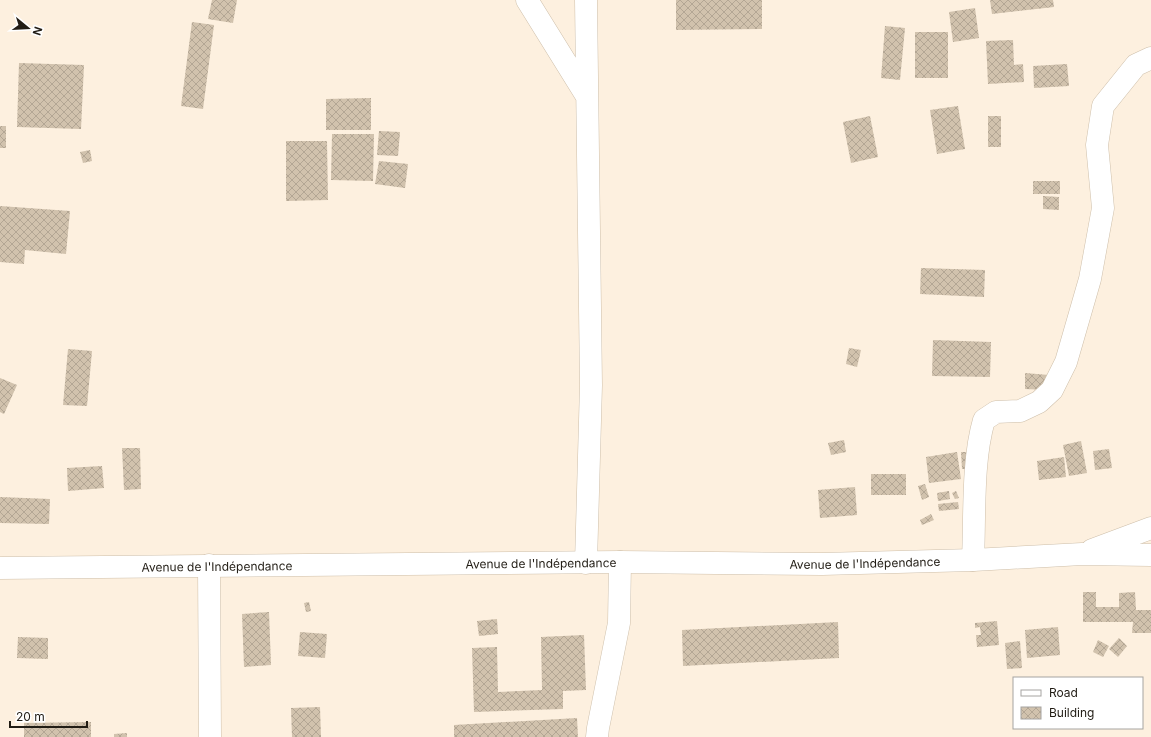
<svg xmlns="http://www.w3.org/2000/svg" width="1151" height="737" viewBox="0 0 1151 737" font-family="Inter,sans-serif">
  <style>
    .building { fill: url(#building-cross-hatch) }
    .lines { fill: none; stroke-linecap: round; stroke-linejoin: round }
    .street-casing { stroke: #cebfaa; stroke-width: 23 }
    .primary-casing { stroke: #cebfaa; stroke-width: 23 }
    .street { stroke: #fff; stroke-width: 22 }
    .primary { stroke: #fff; stroke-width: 22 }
    .labels { text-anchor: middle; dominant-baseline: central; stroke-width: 3.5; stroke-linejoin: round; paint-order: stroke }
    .street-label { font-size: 12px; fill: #211c14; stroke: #fff }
  </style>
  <defs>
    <pattern id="building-cross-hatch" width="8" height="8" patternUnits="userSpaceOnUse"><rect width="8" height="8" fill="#d1c2ad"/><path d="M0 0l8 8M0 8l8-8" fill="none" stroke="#b3a694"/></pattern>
  </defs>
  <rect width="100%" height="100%" fill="#fdf0df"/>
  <path class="building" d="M 212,0 L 237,0 L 233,23 L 208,19 Z
    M 676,0 L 762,0 L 762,29 L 676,30 Z
    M 990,0 L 1053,0 L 1054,7 L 992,14 Z
    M 975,8 L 979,38 L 953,42 L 949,12 Z
    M 192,22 L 214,25 L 203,109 L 181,106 Z
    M 885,26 L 905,28 L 900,80 L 881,78 Z
    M 915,32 L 948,32 L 948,78 L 915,78 Z
    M 1013,40 L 1014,65 L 1023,64 L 1024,82 L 988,84 L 986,41 Z
    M 19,63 L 84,65 L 81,129 L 17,127 Z
    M 1067,64 L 1069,86 L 1034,88 L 1033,66 Z
    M 371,98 L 371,130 L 326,130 L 326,99 Z
    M 958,106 L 965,149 L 937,154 L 930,110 Z
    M 870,116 L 878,157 L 851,163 L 843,122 Z
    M 988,116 L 1001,116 L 1001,147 L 988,147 Z
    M 0,126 L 6,126 L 6,148 L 0,148 Z
    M 379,131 L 400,132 L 398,156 L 377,155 Z
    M 332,134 L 374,134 L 373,181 L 331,180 Z
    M 286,141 L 327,141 L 328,200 L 286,201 Z
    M 90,150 L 92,161 L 83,163 L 80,152 Z
    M 379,161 L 408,164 L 405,188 L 375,184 Z
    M 1033,181 L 1060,181 L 1060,194 L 1033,194 Z
    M 1043,196 L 1059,197 L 1059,210 L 1043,209 Z
    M 0,206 L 70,211 L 66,254 L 25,250 L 24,264 L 0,262 Z
    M 921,268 L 985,270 L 984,297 L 920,294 Z
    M 933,340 L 991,342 L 990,377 L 932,376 Z
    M 849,348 L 861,350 L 857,367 L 846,364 Z
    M 68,349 L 92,351 L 87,406 L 63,405 Z
    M 1025,373 L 1049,375 L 1048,390 L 1025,389 Z
    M 0,378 L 17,385 L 4,414 L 0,412 Z
    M 844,440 L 846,452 L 831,455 L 828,443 Z
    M 1081,441 L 1087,473 L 1069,476 L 1063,445 Z
    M 122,448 L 140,448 L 141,489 L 124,490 Z
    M 1109,449 L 1112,468 L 1095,470 L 1093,451 Z
    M 957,452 L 961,479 L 929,483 L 926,457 Z
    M 961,452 L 968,452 L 969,469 L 962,469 Z
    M 1064,457 L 1066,477 L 1039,480 L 1037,461 Z
    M 102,466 L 104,488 L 68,491 L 67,468 Z
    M 871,474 L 906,474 L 906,495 L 871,495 Z
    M 925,484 L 929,497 L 922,500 L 918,486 Z
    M 855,487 L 857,515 L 820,518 L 818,490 Z
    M 949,491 L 950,499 L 938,501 L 937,493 Z
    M 956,491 L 959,498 L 955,499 L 952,493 Z
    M 0,497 L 50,499 L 49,524 L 0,523 Z
    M 958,502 L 959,509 L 939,511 L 938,504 Z
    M 931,514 L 934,520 L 922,525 L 920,520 Z
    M 1083,592 L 1096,592 L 1096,607 L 1119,607 L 1119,593 L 1135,592 L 1136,610 L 1151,610 L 1151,633 L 1132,633 L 1133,622 L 1083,622 Z
    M 309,602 L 311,611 L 306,612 L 304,603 Z
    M 269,612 L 271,665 L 244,667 L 242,614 Z
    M 497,619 L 498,634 L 479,636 L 477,621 Z
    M 997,621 L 999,645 L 977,647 L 976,635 L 981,635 L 980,627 L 975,628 L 975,623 Z
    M 838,622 L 839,658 L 683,666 L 682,630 Z
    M 1058,627 L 1060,655 L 1027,658 L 1025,630 Z
    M 300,632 L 327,634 L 325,658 L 298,656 Z
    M 584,635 L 586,690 L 563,691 L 563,709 L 474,712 L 472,648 L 497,647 L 498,692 L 542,690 L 541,637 Z
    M 18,637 L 48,638 L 48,659 L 17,658 Z
    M 1119,638 L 1127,646 L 1118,657 L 1109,649 Z
    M 1098,640 L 1109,646 L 1103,657 L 1093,652 Z
    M 1020,641 L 1022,668 L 1007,669 L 1005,643 Z
    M 320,707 L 321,737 L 292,737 L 291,708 Z
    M 577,718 L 578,737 L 454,737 L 454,725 Z
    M 91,722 L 91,737 L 24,737 L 24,723 Z
    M 127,733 L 127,737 L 114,737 L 114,734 Z"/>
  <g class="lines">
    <g class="street-casing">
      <path id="street" d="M 527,0 L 586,95
        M 586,0 L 591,385 L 586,563
        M 973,560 C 975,516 972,461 984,420 L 996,412 L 1020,411 L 1039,402 L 1052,390 L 1066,362 L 1090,279 L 1103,208 L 1097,145 L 1103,106 L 1136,65 L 1151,58
        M 209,565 L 210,737
        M 597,737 L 598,728 L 619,623 L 620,562"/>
    </g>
    <g class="primary-casing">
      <g id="primary">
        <path d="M 1092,550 L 1151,528"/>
        <path id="s1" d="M 0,568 L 620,562 L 822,564 L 973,560 L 1082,554 L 1151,555"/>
      </g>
    </g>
    <use href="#street" class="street"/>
    <use href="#primary" class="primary"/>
  </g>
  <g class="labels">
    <g class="street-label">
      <text stroke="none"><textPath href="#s1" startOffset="865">Avenue de l'Indépendance</textPath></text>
      <text stroke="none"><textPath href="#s1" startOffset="541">Avenue de l'Indépendance</textPath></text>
      <text stroke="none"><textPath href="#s1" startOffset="217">Avenue de l'Indépendance</textPath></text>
    </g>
  </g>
  <rect x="1013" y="677" width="130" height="52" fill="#ffffff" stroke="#a6a4a1"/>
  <rect x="1021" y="690" width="20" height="6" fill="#ffffff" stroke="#a6a4a1"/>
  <text x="1049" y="697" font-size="12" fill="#211c14">Road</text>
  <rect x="1021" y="707" width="20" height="12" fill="url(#building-cross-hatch)" stroke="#a6a4a1"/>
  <text x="1049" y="717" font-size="12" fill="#211c14">Building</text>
  <g transform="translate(28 28) rotate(108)" stroke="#ffffff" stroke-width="3" paint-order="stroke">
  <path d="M0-3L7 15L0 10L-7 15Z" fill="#211c14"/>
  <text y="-6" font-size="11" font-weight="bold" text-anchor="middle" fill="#211c14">N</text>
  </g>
  <path d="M10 721v6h77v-6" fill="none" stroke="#211c14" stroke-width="2"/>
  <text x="16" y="721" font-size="12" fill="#211c14" stroke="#ffffff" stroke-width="3" paint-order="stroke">20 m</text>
</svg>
